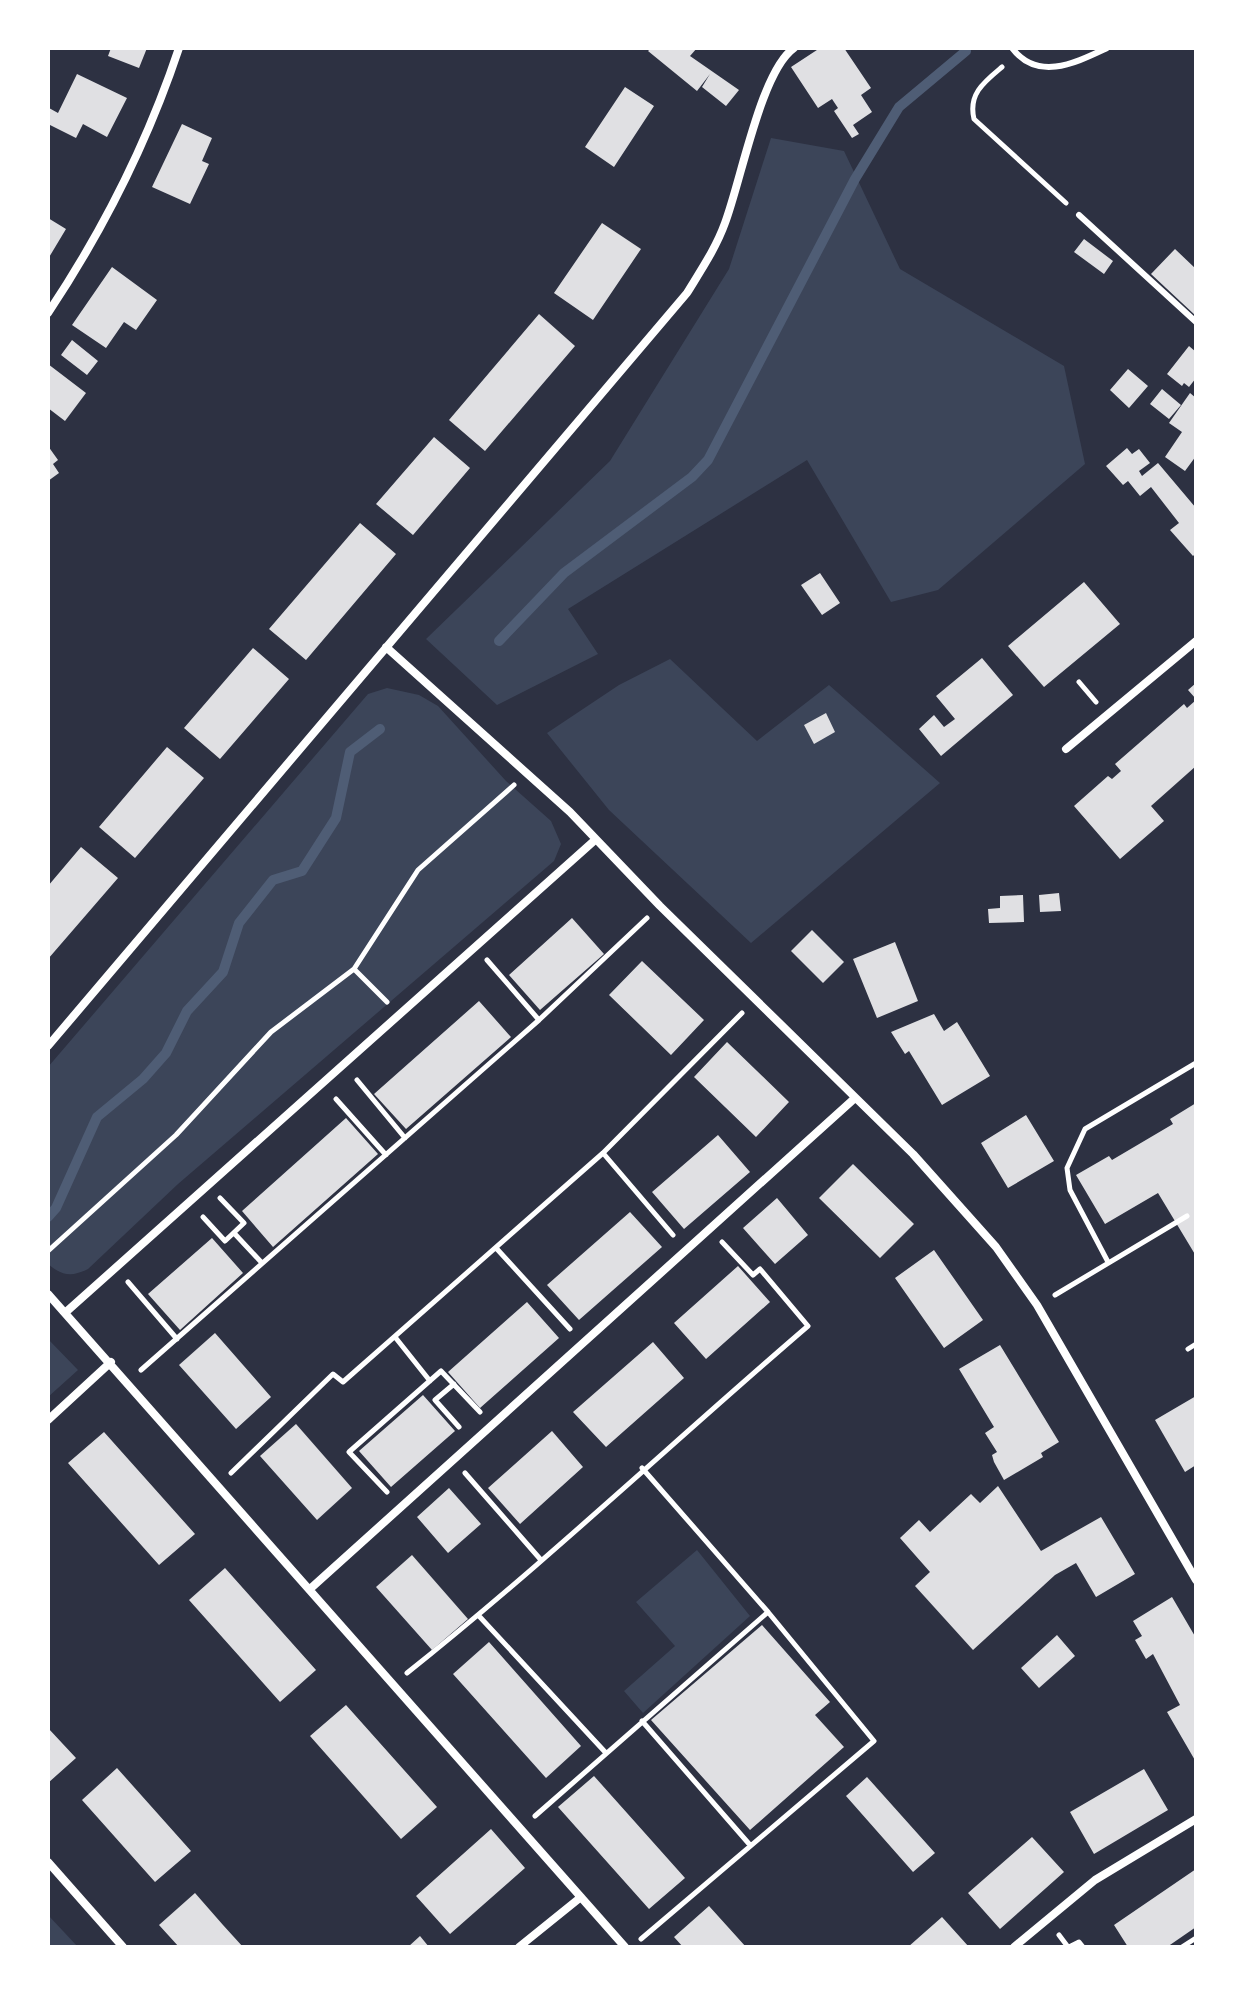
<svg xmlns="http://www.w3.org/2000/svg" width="1244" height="1995" viewBox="0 0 1244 1995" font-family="Georgia,serif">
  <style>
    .green { fill: #3c4559 }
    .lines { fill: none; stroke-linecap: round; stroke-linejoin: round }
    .stream { stroke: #4f5d75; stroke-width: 10 }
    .building { fill: #e0e0e3 }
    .path { stroke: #fff; stroke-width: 5 }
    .service { stroke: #fff; stroke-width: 6 }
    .minor { stroke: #fff; stroke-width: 8 }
  </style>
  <rect width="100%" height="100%" fill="#2d3142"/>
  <path class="green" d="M 771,138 L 844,151 L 900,269 L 1064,366 L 1085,464 L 938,590 L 891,602 L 807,460 L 568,609 L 598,654 L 497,705 L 426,639 L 610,461 L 729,269 Z
    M 670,659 L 757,741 L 829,685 L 940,783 L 751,943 L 609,810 L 547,733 L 619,685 Z
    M 387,688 L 419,695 L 438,706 L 506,781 L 551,821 L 561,844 L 554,861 L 178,1184 L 88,1269 C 72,1277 62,1276 48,1264 L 48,1067 L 368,694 Z
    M 48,1339 L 78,1370 L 48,1397 Z
    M 697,1550 L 750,1616 L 643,1713 L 624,1691 L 675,1646 L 636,1602 Z
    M 48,1915 L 78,1947 L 48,1947 Z"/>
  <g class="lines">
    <path class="stream" d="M 499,641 L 564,573 L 692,477 L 708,460 L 855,179 L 899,107 L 966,51
      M 48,1217 L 56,1208 L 97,1117 L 143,1079 L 166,1053 L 187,1011 L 223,972 L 239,923 L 273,880 L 302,871 L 336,818 L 350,752 L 380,729"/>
  </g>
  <path class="building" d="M 111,48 L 147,48 L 139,68 L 108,56 Z
    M 651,48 L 697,48 L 690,56 L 739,90 L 726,106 L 702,87 L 710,74 L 697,91 L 648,51 Z
    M 820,48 L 844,48 L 871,88 L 861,95 L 872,112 L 853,125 L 859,134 L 852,138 L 834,111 L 838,108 L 832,99 L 818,108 L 791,67 Z
    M 77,74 L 127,98 L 107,137 L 83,124 L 76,138 L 48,124 L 49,108 L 58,113 Z
    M 625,87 L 654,106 L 614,167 L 585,147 Z
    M 182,124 L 212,138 L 202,161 L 209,164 L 190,204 L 152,187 Z
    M 48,218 L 66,229 L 48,259 Z
    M 602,223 L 641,249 L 593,320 L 554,293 Z
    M 1084,239 L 1113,261 L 1104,274 L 1074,252 Z
    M 1175,249 L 1196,269 L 1196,316 L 1151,274 Z
    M 112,267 L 157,300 L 136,330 L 124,322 L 106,348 L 72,325 Z
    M 539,314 L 575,346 L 485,451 L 449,420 Z
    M 72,340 L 98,361 L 87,375 L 61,355 Z
    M 1189,346 L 1196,352 L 1196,378 L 1189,387 L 1184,383 L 1182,386 L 1167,374 Z
    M 48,364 L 86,393 L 65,421 L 48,408 Z
    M 1128,369 L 1148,386 L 1129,408 L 1110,390 Z
    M 1162,389 L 1181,405 L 1169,419 L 1150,404 Z
    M 1190,393 L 1196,398 L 1196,456 L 1185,471 L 1165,457 L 1182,432 L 1169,423 Z
    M 434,437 L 470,468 L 413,535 L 376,504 Z
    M 48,446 L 58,460 L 53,464 L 59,473 L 48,481 Z
    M 1127,448 L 1132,454 L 1139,449 L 1150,463 L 1139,471 L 1142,476 L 1158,463 L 1196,508 L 1196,553 L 1193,556 L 1170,530 L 1179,523 L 1151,487 L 1140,496 L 1128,481 L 1123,485 L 1106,466 Z
    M 360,523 L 396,554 L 306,660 L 269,629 Z
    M 820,573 L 840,603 L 822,615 L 801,585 Z
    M 1084,582 L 1120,624 L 1044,687 L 1008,646 Z
    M 253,648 L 289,679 L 220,759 L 184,728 Z
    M 982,658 L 1013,695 L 941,756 L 919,729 L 934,715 L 944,727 L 955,719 L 936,696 Z
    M 1196,683 L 1196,699 L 1188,690 Z
    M 1196,700 L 1196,766 L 1151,806 L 1164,821 L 1120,859 L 1074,806 L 1108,776 L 1112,779 L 1121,771 L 1115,764 L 1184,704 L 1187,708 Z
    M 826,713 L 835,732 L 814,744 L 804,725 Z
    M 167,747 L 204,778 L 135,858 L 99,827 Z
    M 81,847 L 118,878 L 48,959 L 48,886 Z
    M 1059,893 L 1061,911 L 1040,912 L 1039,895 Z
    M 1023,895 L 1024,922 L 989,923 L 988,909 L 1000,908 L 1000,896 Z
    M 572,918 L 604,954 L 540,1010 L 509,975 Z
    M 812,930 L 844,962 L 823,983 L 791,951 Z
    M 895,942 L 918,1001 L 877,1018 L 853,959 Z
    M 642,961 L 704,1020 L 671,1055 L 609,995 Z
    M 479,1001 L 511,1037 L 406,1129 L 374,1094 Z
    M 934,1014 L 944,1031 L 957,1022 L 990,1076 L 942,1105 L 909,1051 L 905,1054 L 891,1032 Z
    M 727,1042 L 789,1102 L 756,1137 L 694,1077 Z
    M 1196,1103 L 1196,1256 L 1158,1193 L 1105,1224 L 1076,1175 L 1109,1156 L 1112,1160 L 1173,1124 L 1170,1119 Z
    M 1026,1115 L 1054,1161 L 1008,1188 L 981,1143 Z
    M 346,1118 L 378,1154 L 273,1247 L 242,1211 Z
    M 718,1135 L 750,1172 L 684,1229 L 652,1192 Z
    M 853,1164 L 914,1224 L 880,1258 L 819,1198 Z
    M 777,1198 L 808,1235 L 775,1264 L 743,1228 Z
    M 630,1212 L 662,1247 L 579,1320 L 547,1285 Z
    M 212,1238 L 243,1273 L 180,1330 L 148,1294 Z
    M 934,1250 L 983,1320 L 944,1348 L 895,1278 Z
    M 738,1266 L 770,1302 L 706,1359 L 674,1323 Z
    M 527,1302 L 559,1338 L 480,1408 L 448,1372 Z
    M 215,1333 L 271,1397 L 236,1429 L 179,1365 Z
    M 653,1342 L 684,1378 L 606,1447 L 573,1412 Z
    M 1000,1345 L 1059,1442 L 1041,1453 L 1043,1457 L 1004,1480 L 994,1462 L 992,1455 L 997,1452 L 985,1433 L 994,1427 L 959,1369 Z
    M 423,1395 L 455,1431 L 391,1487 L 359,1451 Z
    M 1196,1396 L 1196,1465 L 1185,1472 L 1155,1420 Z
    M 296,1424 L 352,1488 L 317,1520 L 260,1456 Z
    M 552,1431 L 583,1467 L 520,1524 L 488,1488 Z
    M 104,1432 L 195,1534 L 159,1565 L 68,1463 Z
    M 998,1486 L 1041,1551 L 1101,1517 L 1135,1574 L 1096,1597 L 1076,1563 L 1055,1575 L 973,1650 L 915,1586 L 930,1572 L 900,1538 L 919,1520 L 930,1532 L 971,1494 L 980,1503 Z
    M 449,1488 L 481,1524 L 448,1553 L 417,1517 Z
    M 412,1555 L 468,1619 L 432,1650 L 376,1587 Z
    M 225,1568 L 316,1670 L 280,1702 L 189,1600 Z
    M 1172,1597 L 1196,1638 L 1196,1762 L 1167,1712 L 1180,1705 L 1153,1654 L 1146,1659 L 1135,1640 L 1142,1636 L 1133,1621 Z
    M 762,1625 L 830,1702 L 815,1715 L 844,1747 L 750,1830 L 651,1720 Z
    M 1057,1635 L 1075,1656 L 1039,1688 L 1021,1668 Z
    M 489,1642 L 581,1746 L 546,1778 L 453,1674 Z
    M 346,1705 L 437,1807 L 401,1839 L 310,1736 Z
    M 48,1728 L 76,1758 L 48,1783 Z
    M 117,1768 L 191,1851 L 155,1882 L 82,1800 Z
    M 1144,1769 L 1168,1810 L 1094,1854 L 1070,1812 Z
    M 594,1776 L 685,1878 L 649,1909 L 558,1807 Z
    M 867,1777 L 935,1853 L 913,1872 L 846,1796 Z
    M 491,1829 L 525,1868 L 450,1934 L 416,1896 Z
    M 1032,1837 L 1064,1872 L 1000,1929 L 968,1893 Z
    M 1196,1869 L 1196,1927 L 1167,1947 L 1128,1947 L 1114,1925 Z
    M 195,1893 L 223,1925 L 243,1947 L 179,1947 L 159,1925 Z
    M 709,1906 L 746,1947 L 683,1947 L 674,1937 Z
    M 942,1917 L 969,1947 L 908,1947 Z
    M 420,1936 L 429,1947 L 408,1947 Z"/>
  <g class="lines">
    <path class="path" d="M 1002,67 C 984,82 968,94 974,119 L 1066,203
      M 1079,682 L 1096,702
      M 487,960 L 539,1020
      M 354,969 L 387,1002
      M 357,1080 L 405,1138
      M 336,1099 L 386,1155
      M 603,1153 L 673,1235
      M 203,1217 L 225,1241 L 244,1223 L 220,1198
      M 234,1233 L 262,1263
      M 497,1249 L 570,1329
      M 48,1251 L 176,1135 L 271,1032 L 354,969 L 418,870 L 514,785
      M 1108,1262 L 1070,1190 L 1067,1168 L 1085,1129 L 1196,1063
      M 128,1282 L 177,1339
      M 1055,1295 L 1187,1216
      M 395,1337 L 430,1381
      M 1188,1349 L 1196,1344
      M 141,1370 L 539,1020 L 647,918
      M 454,1384 L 435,1400 L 459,1427
      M 642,1468 L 768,1612
      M 231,1473 L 333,1374 L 343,1382 L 603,1153 L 742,1013
      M 465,1473 L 541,1560
      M 387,1492 L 349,1452 L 441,1371 L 480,1412
      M 479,1616 L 606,1753
      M 407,1673 C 545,1563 674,1441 808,1326 L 760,1269 L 753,1275 L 722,1242
      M 642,1721 L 750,1845
      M 535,1816 L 768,1612 L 874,1741 L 641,1939
      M 1059,1935 L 1068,1947
      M 1069,1947 L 1079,1942 L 1083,1947
      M 1182,1947 L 1196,1938"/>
    <path class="service" d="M 1012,48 C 1038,82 1075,63 1107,48
      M 1079,215 L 1196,322"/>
    <path class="minor" d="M 48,313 C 102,232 148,141 179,48
      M 386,647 L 570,812 L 660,906 L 913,1154 L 996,1247 L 1037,1305 L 1196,1580
      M 1066,749 L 1196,641
      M 48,1046 L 687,293 C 701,270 716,248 725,223 C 741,181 761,71 794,48
      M 48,1294 L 625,1947
      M 66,1312 L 595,840
      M 48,1420 L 111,1362
      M 310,1589 L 855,1098
      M 48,1862 L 123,1947
      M 519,1947 L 581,1897
      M 1014,1947 L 1095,1880 L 1196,1819"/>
  </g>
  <rect width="1244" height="1995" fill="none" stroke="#ffffff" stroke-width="100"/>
</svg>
